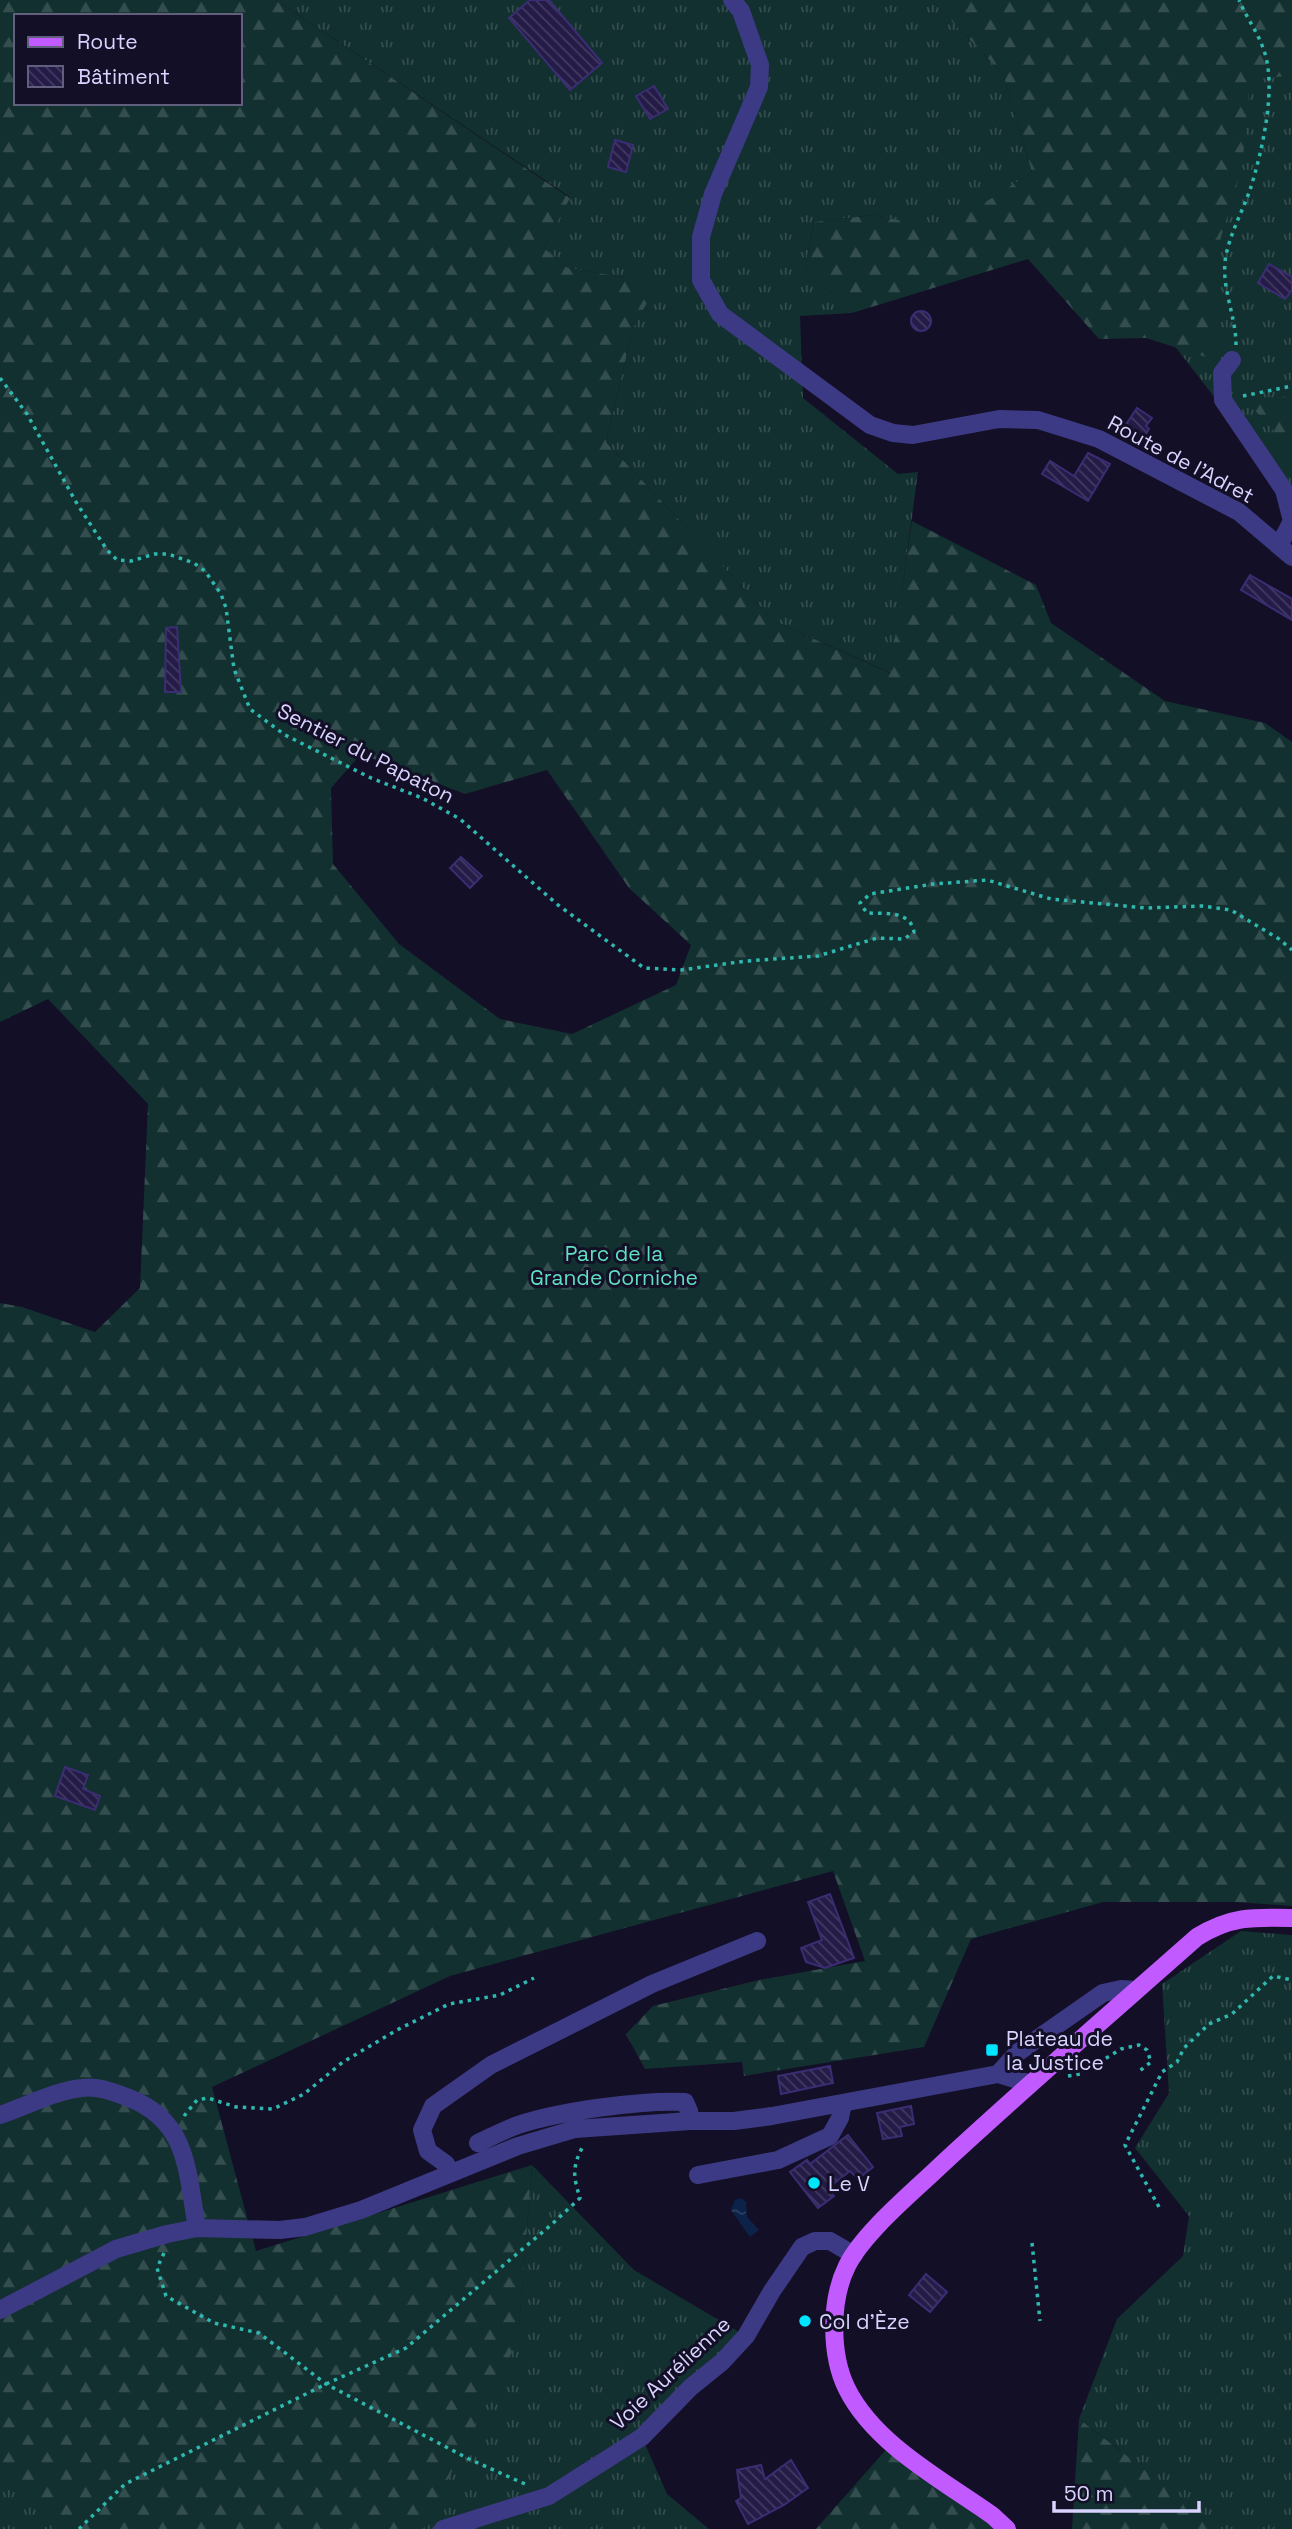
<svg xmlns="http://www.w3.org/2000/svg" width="1292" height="2529" font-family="'Space Grotesk',sans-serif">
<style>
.grass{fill:url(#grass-tufts)}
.forest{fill:url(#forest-firs);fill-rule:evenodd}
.water{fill:url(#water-ripples)}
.building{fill:url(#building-back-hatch);stroke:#3b2d73;stroke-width:2}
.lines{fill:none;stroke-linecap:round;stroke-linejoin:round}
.path{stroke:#2fb8b0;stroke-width:3.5;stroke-dasharray:3.5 5;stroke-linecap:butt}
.minor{stroke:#3d3a85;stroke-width:18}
.major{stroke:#c25bff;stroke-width:18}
.poi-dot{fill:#00e5ff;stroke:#130f26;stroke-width:2.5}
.labels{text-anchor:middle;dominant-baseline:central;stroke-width:6;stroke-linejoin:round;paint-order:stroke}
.street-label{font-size:21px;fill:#d9d4ff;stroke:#130f26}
.park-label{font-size:21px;fill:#5fe0c0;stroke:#130f26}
.poi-label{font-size:21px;fill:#d9d4ff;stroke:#130f26;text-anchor:start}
</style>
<defs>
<pattern id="grass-tufts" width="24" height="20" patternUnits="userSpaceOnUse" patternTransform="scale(1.75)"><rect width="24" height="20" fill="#12302f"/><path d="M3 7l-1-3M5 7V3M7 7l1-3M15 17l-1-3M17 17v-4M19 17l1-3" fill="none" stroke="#344d4e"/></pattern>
<pattern id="forest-firs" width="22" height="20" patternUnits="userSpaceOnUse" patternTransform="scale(1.75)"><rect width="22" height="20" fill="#12302f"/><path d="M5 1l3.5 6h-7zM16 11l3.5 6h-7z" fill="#344d4e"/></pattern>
<pattern id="water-ripples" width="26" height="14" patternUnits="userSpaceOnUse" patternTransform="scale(1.75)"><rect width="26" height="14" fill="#0c2248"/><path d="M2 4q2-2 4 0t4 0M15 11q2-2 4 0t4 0" fill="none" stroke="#2f4163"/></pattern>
<pattern id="building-back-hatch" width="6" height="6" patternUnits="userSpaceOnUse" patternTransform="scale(1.75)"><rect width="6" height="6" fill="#241b47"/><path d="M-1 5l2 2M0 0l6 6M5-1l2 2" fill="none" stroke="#433b63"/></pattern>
</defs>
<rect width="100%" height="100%" fill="#130f26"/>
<path class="grass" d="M276 0H931L1003 74 1032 172 944 230 873 215 814 222 805 268 852 313 800 316 803 398 898 474 918 472 891 673 774 621 606 442 633 328 657 283 568 268 544 248 570 197Z
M1292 0V497L1058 196Z
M1241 1931 1292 1935V2529H1096L1121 2451 1079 2419 1117 2319 1183 2256 1189 2216 1135 2148 1169 2093 1162 1984Z
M532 2165 634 2270 746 2336 642 2437 667 2494 709 2529H0V2334L519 2325Z"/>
<path class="forest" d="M0 0H276L570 198 544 248 568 268 658 283 633 328 606 442 774 621 890 673 912 521 1036 585 1051 623 1165 701 1265 723 1292 742V1906L1236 1902H1103L971 1939 924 2047 744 2076 742 2062 645 2069 626 2034 653 2006 759 1980 865 1961 833 1871 450 1976 212 2087 256 2251 532 2165 518 2340 423 2529H55L0 2473V1303L22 1307 95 1332 140 1288 148 1104 48 999 0 1022ZM16 16H240V103H16ZM361 754 465 794 547 770 629 888 691 945 676 985 572 1034 500 1019 399 944 333 864 331 788Z
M931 0H1292V78L1287 76 1250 80 1242 168 1212 267V359L1146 338 1099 339 1028 259 852 313 805 268 814 222 873 215 944 229 1032 172 1003 74Z
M1292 395V472L1280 438 1249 404Z
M1079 2419 1222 2529H1072Z
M891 2444 1007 2529H816Z"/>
<path class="water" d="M741 2198 746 2202 747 2217 759 2230 750 2237 731 2210 735 2200Z"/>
<path class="building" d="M530 0H549L602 63 570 90 509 18Z
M654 86 668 109 650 119 636 96Z
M615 140 633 145 626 172 608 167Z
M1269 264 1292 277V290L1285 299 1258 283Z
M911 321a10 10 0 1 1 20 0a10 10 0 1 1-20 0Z
M1137 408 1152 418 1146 426 1149 429 1141 442 1123 429Z
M1088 453 1110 464 1088 501 1042 474 1050 461 1074 476Z
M1250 575 1292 599V620L1241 590Z
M177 627 181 692H165L166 628Z
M461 857 482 876 470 888 450 868Z
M65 1767 88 1775 83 1789 100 1796 95 1810 55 1796Z
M830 1894 854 1958 825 1968 806 1962 801 1948 822 1940 808 1902Z
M830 2066 833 2083 781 2094 778 2076Z
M911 2106 914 2124 900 2127 902 2136 883 2139 877 2113Z
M848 2135 873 2167 858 2179 850 2171 828 2188 834 2196 818 2208 790 2172 807 2160 810 2164Z
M926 2274 947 2292 930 2312 909 2295Z
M791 2460 808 2488 784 2505 748 2524 736 2501 741 2498 737 2470 761 2465 765 2479Z"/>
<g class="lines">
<path class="path" d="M1236 345C1236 315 1220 286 1226 255 1231 232 1242 212 1250 190 1262 152 1278 85 1263 48 1257 31 1246 17 1239 0
M0 378 27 414 76 502 107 550 117 560 131 561 155 554H168L194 563 205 571 221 594 226 608 234 669 250 709 285 735 371 778 422 798 460 819 558 905 644 968 681 970 746 961 818 956 877 938 904 939 914 932C910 910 885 914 867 913L860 903 870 894 933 884 987 880 1051 899 1146 908 1202 906 1231 910 1279 939 1292 950
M1243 396 1292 386
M1068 2076 1080 2074 1121 2049 1139 2045 1147 2050 1151 2062 1137 2073
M184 2116 197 2100 208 2098 236 2107 273 2109 304 2094 343 2062 397 2030 449 2004 500 1995 534 1978
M1159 2207 1125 2145 1162 2072 1177 2062 1184 2048 1209 2024 1232 2014 1273 1976 1292 1980
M1032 2243 1040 2321
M164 2253 157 2268 166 2296 214 2323 259 2333 326 2384 469 2459 525 2484
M79 2529 125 2484 326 2384 406 2348 551 2225 580 2198C573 2176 572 2167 583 2146"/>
<path class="minor" d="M732 0 741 11 760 65 759 87 713 194 701 237V280L720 314 870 425 893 433 913 435 999 419 1038 420 1099 439 1239 512 1292 557
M1232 360 1222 373 1223 400 1284 490 1292 521 1279 546
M998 2074 1017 2053 1103 1993 1121 1989 1136 1990
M0 2115C24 2107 57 2090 82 2088 99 2086 113 2092 129 2098 189 2121 187 2173 197 2228
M478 2143C491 2137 504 2130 518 2125 560 2111 641 2100 685 2102L689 2111 690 2121
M450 2173 446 2164 428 2151 422 2130 433 2106 491 2065 652 1984 757 1941
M698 2175 778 2160 830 2136 840 2118 843 2103
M0 2310 116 2249 167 2234 197 2228 280 2230 305 2227 361 2210 518 2146 575 2129 690 2121H734L772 2116 998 2074 1028 2083
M443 2529 549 2496 642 2437 691 2387 722 2362 746 2336 772 2291 802 2247 815 2241H830L854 2255"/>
<path class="major" d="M1007 2529 993 2516C944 2481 875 2445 847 2389 830 2355 830 2300 847 2266 863 2233 913 2192 940 2166 1024 2088 1111 2013 1197 1937 1231 1916 1253 1917 1292 1918"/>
</g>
<g class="poi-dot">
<rect x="985" y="2043" width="14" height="14" rx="3.5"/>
<circle cx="814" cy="2183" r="7"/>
<circle cx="805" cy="2321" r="7"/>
</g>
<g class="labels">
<g class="street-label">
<text transform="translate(1181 459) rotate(28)">Route de l'Adret</text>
<text transform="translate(366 753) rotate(27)">Sentier du Papaton</text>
<text transform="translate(670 2373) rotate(-43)">Voie Aurélienne</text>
</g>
<g class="park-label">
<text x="614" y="1253">Parc de la<tspan x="614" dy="24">Grande Corniche</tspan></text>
</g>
<g class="poi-label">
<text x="1006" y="2038">Plateau de<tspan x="1006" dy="24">la Justice</tspan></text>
<text x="828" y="2183">Le V</text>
<text x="819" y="2321">Col d'Èze</text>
</g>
</g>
<rect x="14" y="14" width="228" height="91" fill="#130f26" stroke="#625e7d" stroke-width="2"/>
<rect x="28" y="37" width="35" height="10" fill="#c25bff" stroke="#625e7d" stroke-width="2"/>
<text x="77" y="49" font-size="21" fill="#d9d4ff">Route</text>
<rect x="28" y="66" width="35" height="21" fill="url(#building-back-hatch)" stroke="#625e7d" stroke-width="2"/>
<text x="77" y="84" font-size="21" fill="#d9d4ff">Bâtiment</text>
<path d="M1054 2501v10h145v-10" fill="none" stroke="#d9d4ff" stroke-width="3.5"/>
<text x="1064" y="2501" font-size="21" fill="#d9d4ff" stroke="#130f26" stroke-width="5" paint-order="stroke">50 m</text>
</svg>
